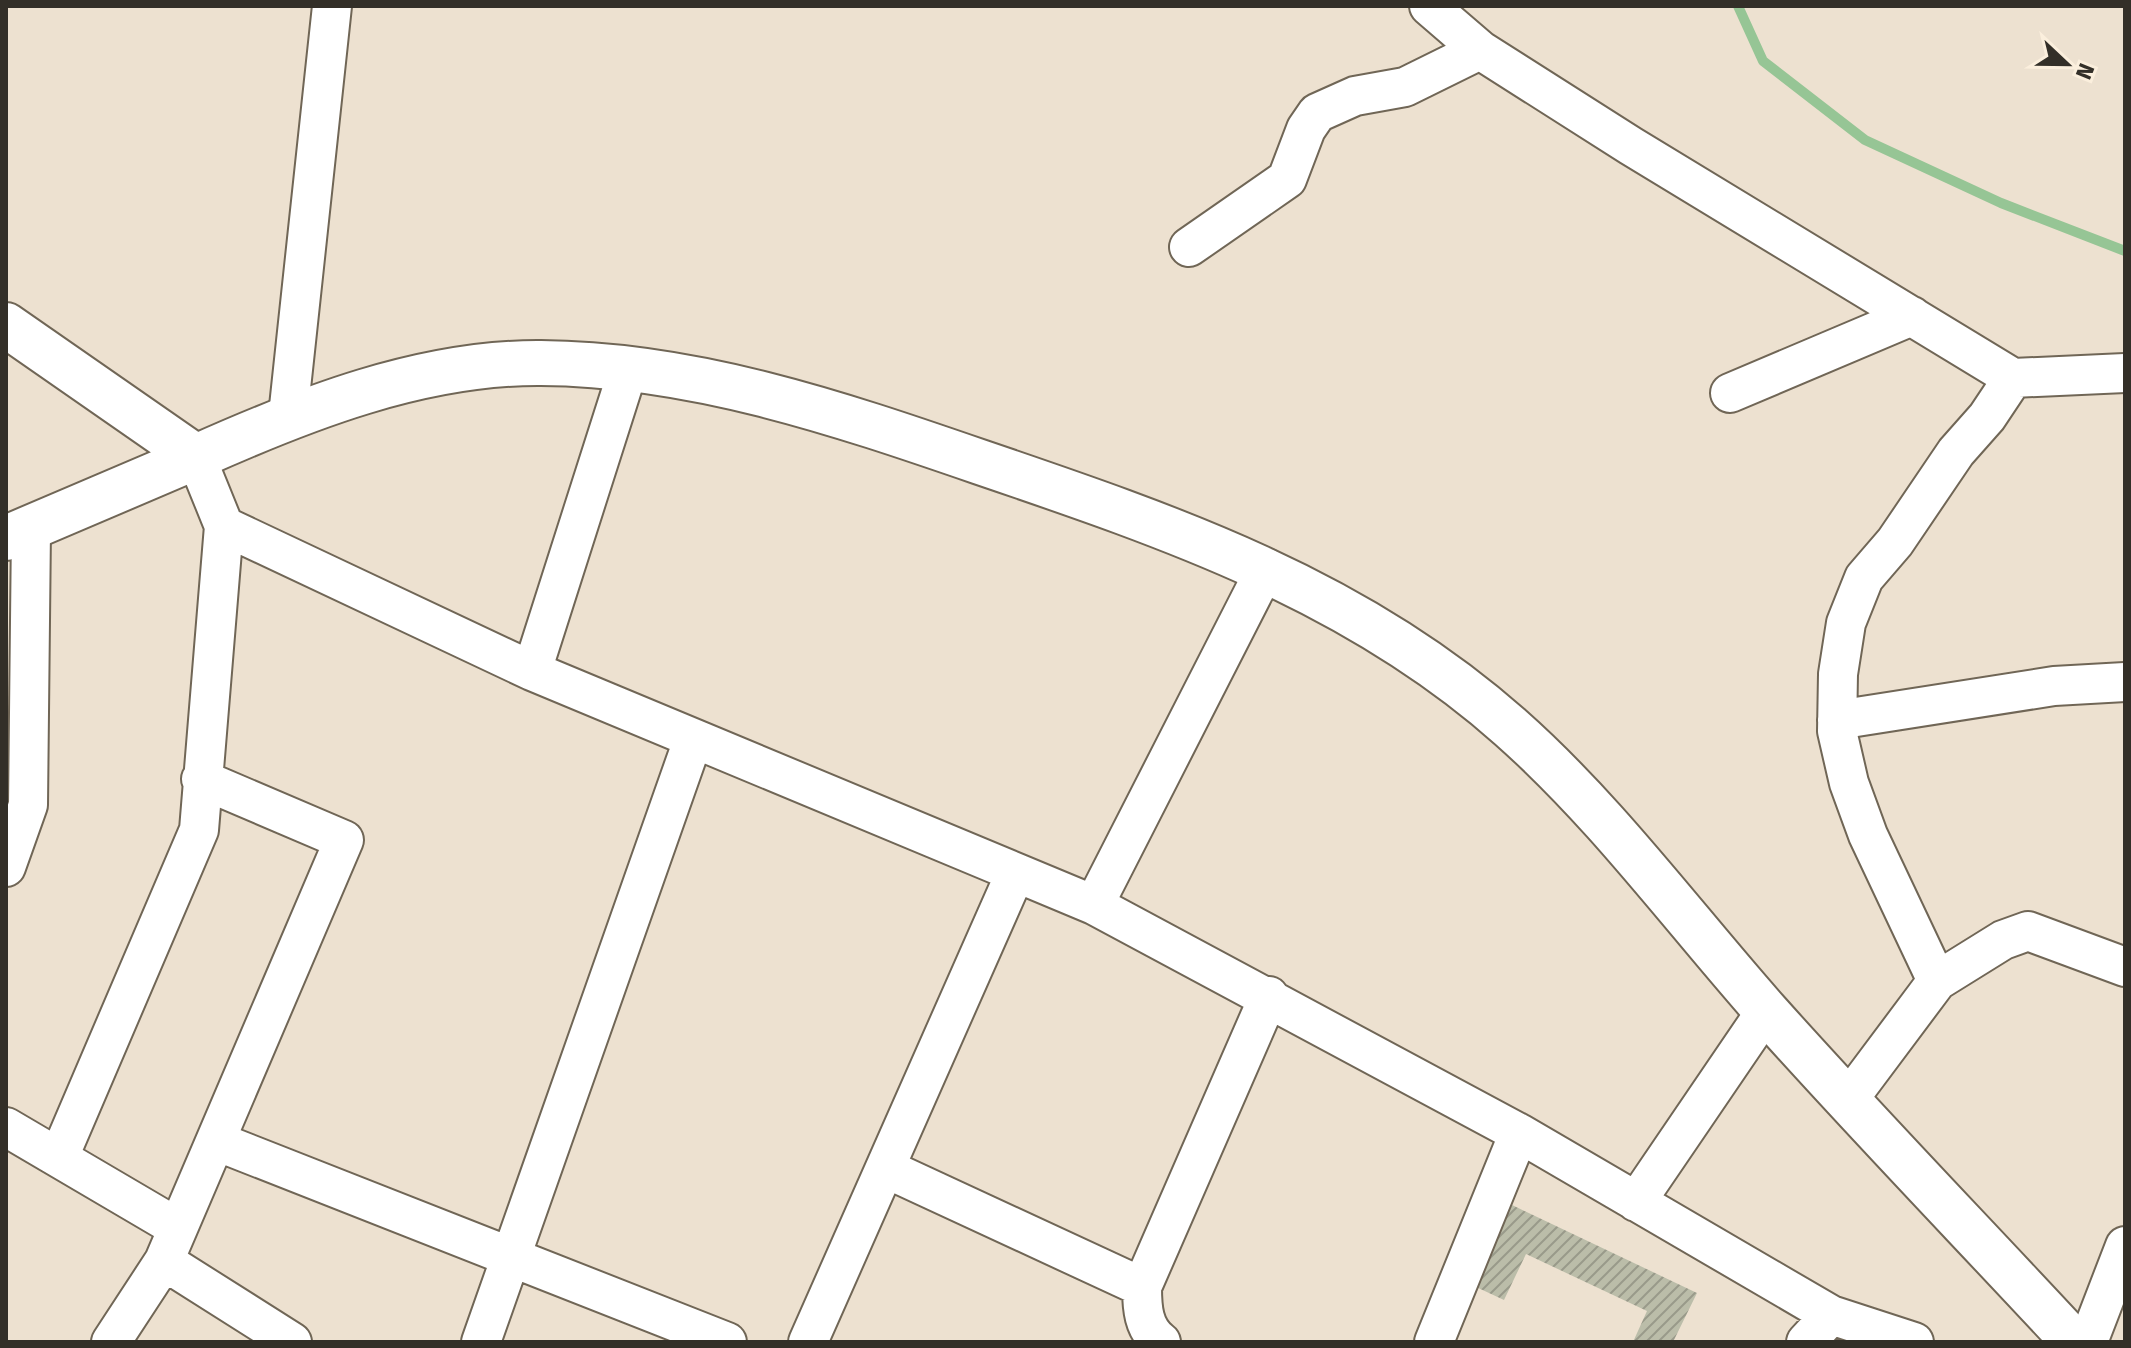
<svg xmlns="http://www.w3.org/2000/svg" width="2131" height="1348" font-family="'Fira Sans',sans-serif">
<style>
.lines{fill:none;stroke-linecap:round;stroke-linejoin:round}
.stream{stroke:#96c595;stroke-width:10}
.building{fill:url(#building-hatch)}
.minor-casing{stroke:#706656;stroke-width:42}
.tertiary-casing{stroke:#706656;stroke-width:48}
.minor{stroke:#fff;stroke-width:38}
.tertiary{stroke:#fff;stroke-width:44}
</style>
<defs>
<pattern id="building-hatch" width="6" height="6" patternUnits="userSpaceOnUse" patternTransform="scale(2)"><rect width="6" height="6" fill="#bbbda9"/><path d="M-1 1l2-2M0 6l6-6M5 7l2-2" fill="none" stroke="#999a8a"/></pattern>
</defs>
<rect width="100%" height="100%" fill="#ede1d0"/>
<g class="lines">
<path class="stream" d="M1738 6 1763 61 1865 140 2001 203 2125 251"/>
</g>
<path class="building" d="M1512 1205 1697 1293 1673 1342H1633L1647 1311 1526 1254 1504 1300 1474 1286Z"/>
<g class="lines">
<g class="minor-casing">
<path id="minor" d="M1429 6 1480 50 1631 146 2013 378 2125 373
M1189 247 1287 179 1306 129 1317 113 1355 96 1405 87 1480 50
M1730 393 1912 316
M288 416 332 6
M196 457 224 526 532 671 1094 905 1519 1133 1831 1315 1914 1342
M532 671 628 370
M1837 720 2054 686 2125 682
M6 867 28 805 31 529
M1094 905 1266 568
M1937 981 2003 940 2028 931 2125 967
M1848 1100 1937 981 1868 835 1849 783 1837 731 1838 674 1846 623 1864 578 1895 542 1956 452 1987 417 2013 378
M6 1127 178 1228
M216 1141 727 1342
M59 1157 199 830 224 526
M885 1168 1142 1287
M1636 1202 1766 1011
M164 1261 292 1342
M111 1342 164 1261 344 840 201 779
M481 1342 693 740
M808 1342 1015 874
M1161 1342C1143 1329 1142 1307 1142 1287L1269 996
M1434 1342 1519 1133
M1806 1342 1831 1315
M2088 1342 2125 1246"/>
</g>
<g class="tertiary-casing">
<path id="tertiary" d="M6 325 196 457C303 409 422 362 541 363 693 364 838 413 980 462 1171 527 1356 590 1510 727 1606 812 1682 916 1767 1012 1867 1124 1972 1232 2074 1342
M6 538 196 457"/>
</g>
<use href="#minor" class="minor"/>
<use href="#tertiary" class="tertiary"/>
</g>
<rect width="2131" height="1348" fill="none" stroke="#332f28" stroke-width="16"/>
<g transform="translate(2067 64) rotate(112)" stroke="#fbefdd" stroke-width="6" paint-order="stroke">
<path d="M0-6L14 30L0 20L-14 30Z" fill="#332f28"/>
<text y="-12" font-size="22" font-weight="bold" text-anchor="middle" fill="#332f28">N</text>
</g>
</svg>
